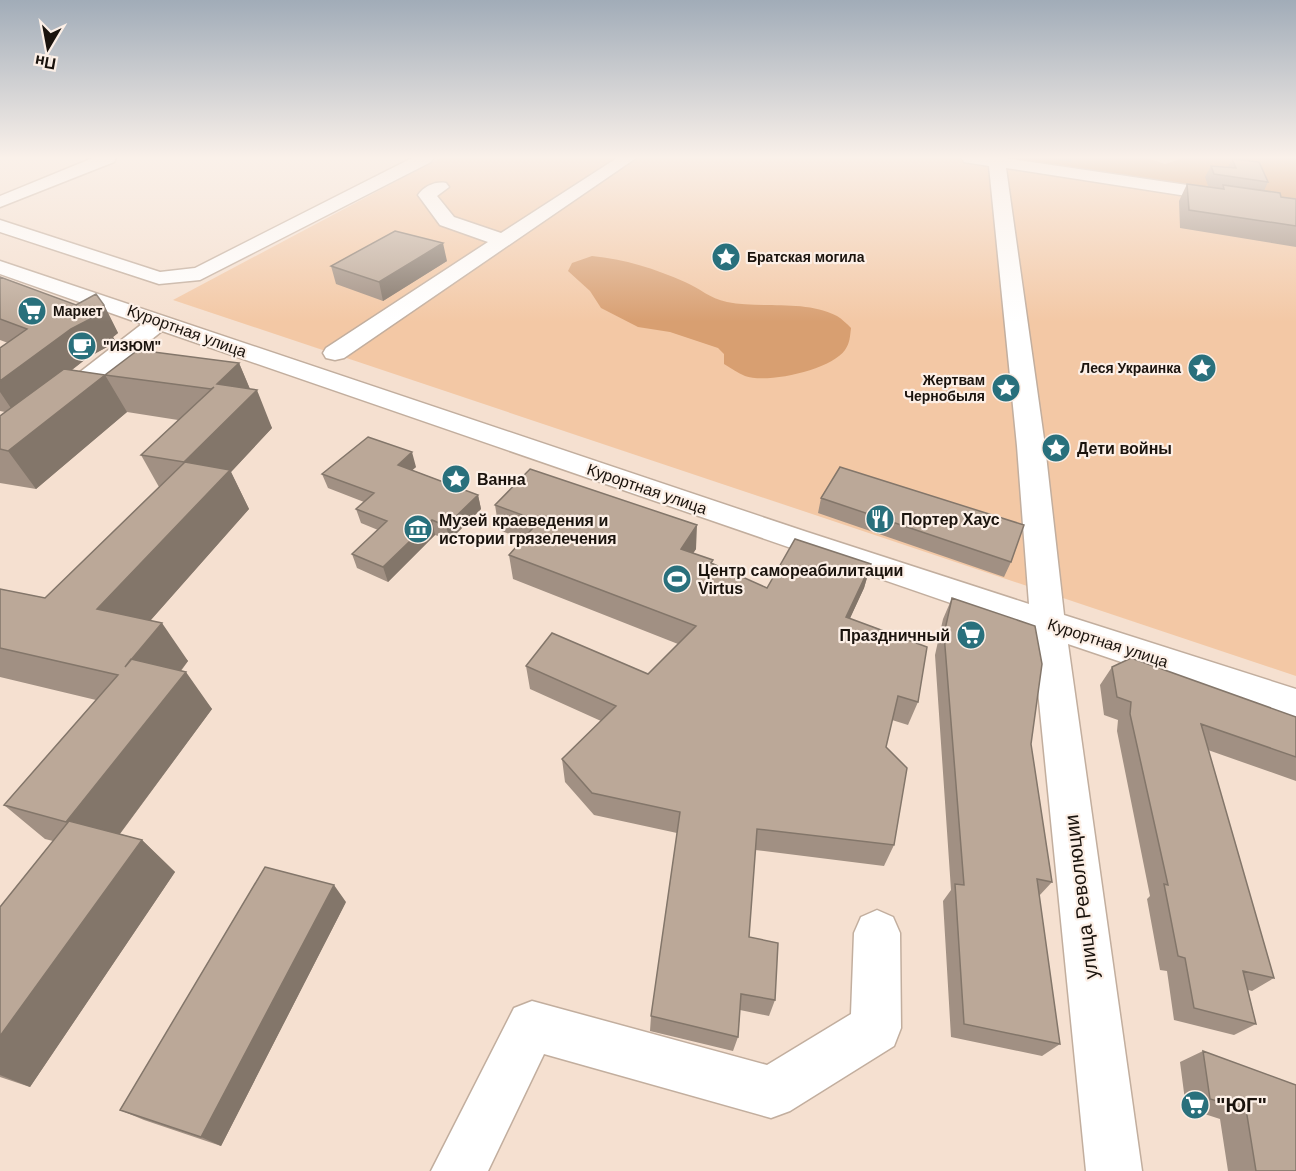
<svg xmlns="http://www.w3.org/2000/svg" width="1296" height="1171" font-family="Helvetica,sans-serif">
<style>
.green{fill:#f3c8a5}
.forest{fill:#d29a6b}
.water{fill:#d89f71}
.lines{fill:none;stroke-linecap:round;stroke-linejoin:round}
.minor-casing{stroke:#c2ae9e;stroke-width:3}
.minor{fill:#fff;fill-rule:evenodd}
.wall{fill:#a19083}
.shaded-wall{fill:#83766a}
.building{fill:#bba898;stroke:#83766a;stroke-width:1.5}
.labels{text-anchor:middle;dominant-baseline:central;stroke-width:4.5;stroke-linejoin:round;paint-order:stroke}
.far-poi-label{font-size:14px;font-weight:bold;fill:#1a130d;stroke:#fcefe6;text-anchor:start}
.street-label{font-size:16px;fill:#1a130d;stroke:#fcefe6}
.poi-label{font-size:16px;font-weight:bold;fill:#1a130d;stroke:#fcefe6;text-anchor:start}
.near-street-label{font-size:20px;fill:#1a130d;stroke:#fcefe6}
.near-poi-label{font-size:20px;font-weight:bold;fill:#1a130d;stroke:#fcefe6;text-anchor:start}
</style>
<rect width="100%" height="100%" fill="#f5e0d0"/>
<path class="green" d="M440 158H1296V676L173 300Z"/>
<path class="forest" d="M1005 158H1147L1165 164 1183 158H1296V205L1005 161Z"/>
<path class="water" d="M592 256C624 259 656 269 685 282 701 289 709 298 727 302 762 309 804 299 837 316 842 319 847 324 851 328 850 336 850 343 845 350 831 370 767 384 745 376 738 373 731 368 724 364V354L718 348 670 332 638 327 601 308 590 291 568 271 572 263Z"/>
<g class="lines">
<g class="minor-casing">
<path id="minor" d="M93 158H116L114 162 0 207V196Z
M412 158H433L431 162 200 280 159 284 0 232V220L160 272 195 268Z
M617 158H636L344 358 335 360 326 358 323 353 326 348 488 242 440 225 418 195C424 186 436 181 446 183L449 187 437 196 454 217 501 233Z
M962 158H1004L1296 201V213L1006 168 1045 446 1064 615 1296 689V721L1068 644 1142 1171H1086L1032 631 162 331 10 454 0 457V434L142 324 0 274V261L807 532 1029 604 1017 446 989 166 964 162Z
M877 910 893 917 900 933 901 1028 894 1046 790 1111 771 1118 544 1054 488 1171H431L514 1008 532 1001 767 1065 851 1014 854 933 861 917Z"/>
</g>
<use href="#minor" class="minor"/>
</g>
<path class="wall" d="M1043 158H1073L1071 162Z
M1232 159 1268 182 1264 191 1281 197 1296 199V247L1180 228 1179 201 1187 184 1221 188 1208 186 1205 177 1211 166 1228 167Z
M447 261 383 301 336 284 331 266Z
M0 277 76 305H104L118 333 113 337 116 342 87 358 72 370 105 375 239 363 250 389 272 428 231 472 249 509 150 621 188 661 181 671 212 709 120 834 142 840 175 872 30 1087 0 1077V907L53 841 45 839 4 805 96 700 0 677V589L45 598 159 487 141 455 178 420 127 412 36 489 0 483V416L5 412 0 411V348L8 343 0 340Z
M416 467 412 470 478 495 481 509 450 540 435 535 388 582 357 568 352 554 378 530 361 523 356 509 364 502 328 488 322 474Z
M821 498 1011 562 1004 577 818 513Z
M495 505 696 549 693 553 712 564 767 588 871 564 864 588 850 618 918 702 908 725 892 720 886 747 894 845 884 866 755 850 749 937 775 1000 769 1016 740 1010 738 1037 733 1051 650 1031 651 1016 677 833 594 815 565 782 562 759 601 721 530 689 526 666 648 674 678 644 513 579 509 555 523 539 499 530Z
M952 598 1031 744 1052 882 1039 896 1060 1044 1042 1056 951 1037 943 901 951 890 935 655 943 619Z
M1112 667 1296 717V781L1208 750 1274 978 1252 991 1248 990 1256 1024 1234 1035 1174 1020 1167 971 1160 970 1147 899 1150 896 1117 731 1118 720 1104 715 1100 685Z
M346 902 221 1146 144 1120 120 1110Z
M1203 1051 1296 1171H1228L1220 1119 1186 1108 1180 1062Z"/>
<path class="shaded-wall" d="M443 243 447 261 383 301 379 282Z
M104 305 118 333 113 337 116 342 87 358 15 414 0 392V381Z
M239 363 252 394 257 390 272 428 231 472 249 509 126 648 97 609 184 462 217 384Z
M105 375 127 412 36 489 8 451Z
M412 452 416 467 402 479 398 465Z
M478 495 481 509 450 540 446 526Z
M432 520 435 535 388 582 383 567Z
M697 525 696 549 680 573 681 549Z
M871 564 864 588 840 640 846 617Z
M162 623 188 661 154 704 125 667Z
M186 672 212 709 104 855 66 822Z
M142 840 175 872 30 1087 0 1075V1036Z
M334 885 346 902 221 1146 201 1137Z"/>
<path class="building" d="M1232 159 1259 162 1268 182 1214 174 1211 166 1236 168Z
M1187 184 1224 189 1223 185 1280 193 1281 197 1296 199V226L1189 210Z
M395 231 443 243 379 282 331 266Z
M0 277 76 305 96 294 104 305 95 312 100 314 71 329 0 381V348L27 329 0 319Z
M138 350 239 363 217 384 257 390 184 462 141 455 214 387 211 389 105 375Z
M64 369 105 375 8 451 0 449V416Z
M368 437 412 452 398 465 478 495 446 526 432 520 383 567 352 554 387 521 356 509 374 493 322 474Z
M185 462 230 470 97 609 162 623 125 667 131 659 186 672 66 822 4 805 118 675 0 648V589L45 598Z
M840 467 1024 525 1011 562 821 498Z
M530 469 697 525 681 549 713 560 711 563 767 588 795 539 871 564 846 617 927 647 918 702 898 696 886 747 907 768 894 845 757 829 749 937 778 943 775 1000 741 994 738 1037 651 1016 680 812 592 793 562 759 616 706 526 666 552 633 648 674 696 626 509 555 539 521 495 505Z
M952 598 1035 626 1042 664 1031 744 1052 882 1037 879 1060 1044 964 1024 955 884 964 885 944 634Z
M1131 658 1296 717V757L1201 724 1274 978 1243 971 1256 1024 1194 1008 1185 958 1178 956 1164 884 1168 885 1130 714 1131 702 1117 697 1112 667Z
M69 821 142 840 0 1036V907Z
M265 867 334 885 201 1137 120 1110Z
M1203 1051 1296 1085V1171H1256L1246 1109 1210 1099Z"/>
<linearGradient id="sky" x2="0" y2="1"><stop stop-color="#a1acb8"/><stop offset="0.49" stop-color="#faf1ea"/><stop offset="1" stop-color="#faf1ea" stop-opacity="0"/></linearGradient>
<rect width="1296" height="322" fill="url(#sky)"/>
<defs>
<g id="sight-disc" transform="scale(1.5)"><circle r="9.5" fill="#29707c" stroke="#fcefe6"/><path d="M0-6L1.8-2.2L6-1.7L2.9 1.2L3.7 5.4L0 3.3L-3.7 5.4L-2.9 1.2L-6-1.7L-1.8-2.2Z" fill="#fff"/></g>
<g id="supermarket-disc" transform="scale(1.5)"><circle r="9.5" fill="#29707c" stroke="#fcefe6"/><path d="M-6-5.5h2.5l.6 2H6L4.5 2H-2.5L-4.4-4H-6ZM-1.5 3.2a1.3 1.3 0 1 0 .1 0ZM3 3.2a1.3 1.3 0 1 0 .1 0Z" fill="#fff"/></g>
<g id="cafe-disc" transform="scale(1.5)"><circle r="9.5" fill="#29707c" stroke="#fcefe6"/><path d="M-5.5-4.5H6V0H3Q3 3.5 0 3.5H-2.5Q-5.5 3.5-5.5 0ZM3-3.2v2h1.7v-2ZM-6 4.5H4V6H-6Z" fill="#fff"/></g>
<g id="restaurant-disc" transform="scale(1.5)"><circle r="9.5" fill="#29707c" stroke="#fcefe6"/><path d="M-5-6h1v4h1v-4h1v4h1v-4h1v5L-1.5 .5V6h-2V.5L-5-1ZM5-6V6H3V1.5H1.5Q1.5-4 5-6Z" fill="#fff"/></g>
<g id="museum-disc" transform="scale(1.5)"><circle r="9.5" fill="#29707c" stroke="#fcefe6"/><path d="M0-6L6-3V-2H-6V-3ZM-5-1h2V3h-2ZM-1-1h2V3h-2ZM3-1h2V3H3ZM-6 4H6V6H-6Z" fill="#fff"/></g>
<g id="stadium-disc" transform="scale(1.5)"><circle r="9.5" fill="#29707c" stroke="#fcefe6"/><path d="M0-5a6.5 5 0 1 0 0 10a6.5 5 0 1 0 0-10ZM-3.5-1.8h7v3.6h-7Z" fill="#fff"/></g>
</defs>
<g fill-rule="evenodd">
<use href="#sight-disc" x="726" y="257"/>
<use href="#supermarket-disc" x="32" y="311"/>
<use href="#cafe-disc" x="82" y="346"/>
<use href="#sight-disc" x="1202" y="368"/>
<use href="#sight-disc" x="1006" y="388"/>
<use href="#sight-disc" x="1056" y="448"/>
<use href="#sight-disc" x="456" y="479"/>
<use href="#restaurant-disc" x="880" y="519"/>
<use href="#museum-disc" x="418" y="529"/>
<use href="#stadium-disc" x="677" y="579"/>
<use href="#supermarket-disc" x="971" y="635"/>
<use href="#supermarket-disc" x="1195" y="1105"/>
</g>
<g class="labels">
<g class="far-poi-label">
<text x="747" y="257">Братская могила</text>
<text x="53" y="311">Маркет</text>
<text x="103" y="346">"ИЗЮМ"</text>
<text x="1181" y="368" text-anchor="end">Леся Украинка</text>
<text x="985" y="380" text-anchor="end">Жертвам<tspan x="985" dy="16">Чернобыля</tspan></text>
</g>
<g class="street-label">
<text transform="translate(187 331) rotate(20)">Курортная улица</text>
<text transform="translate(647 489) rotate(19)">Курортная улица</text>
<text transform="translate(1108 643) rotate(18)">Курортная улица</text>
</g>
<g class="poi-label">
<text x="1077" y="448">Дети войны</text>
<text x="477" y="479">Ванна</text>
<text x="901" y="519">Портер Хаус</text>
<text x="439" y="520">Музей краеведения и<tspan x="439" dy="18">истории грязелечения</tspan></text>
<text x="698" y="570">Центр самореабилитации<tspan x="698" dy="18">Virtus</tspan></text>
<text x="950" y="635" text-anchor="end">Праздничный</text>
</g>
<g class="near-street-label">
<text transform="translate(1081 897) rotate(-97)">улица Революции</text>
</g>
<g class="near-poi-label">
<text x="1216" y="1105">"ЮГ"</text>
</g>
</g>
<g transform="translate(48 48) rotate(190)" stroke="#fcefe6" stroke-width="4.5" paint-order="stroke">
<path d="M0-4.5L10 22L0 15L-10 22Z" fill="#1a130d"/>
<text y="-9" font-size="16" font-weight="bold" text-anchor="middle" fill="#1a130d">Пн</text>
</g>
</svg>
